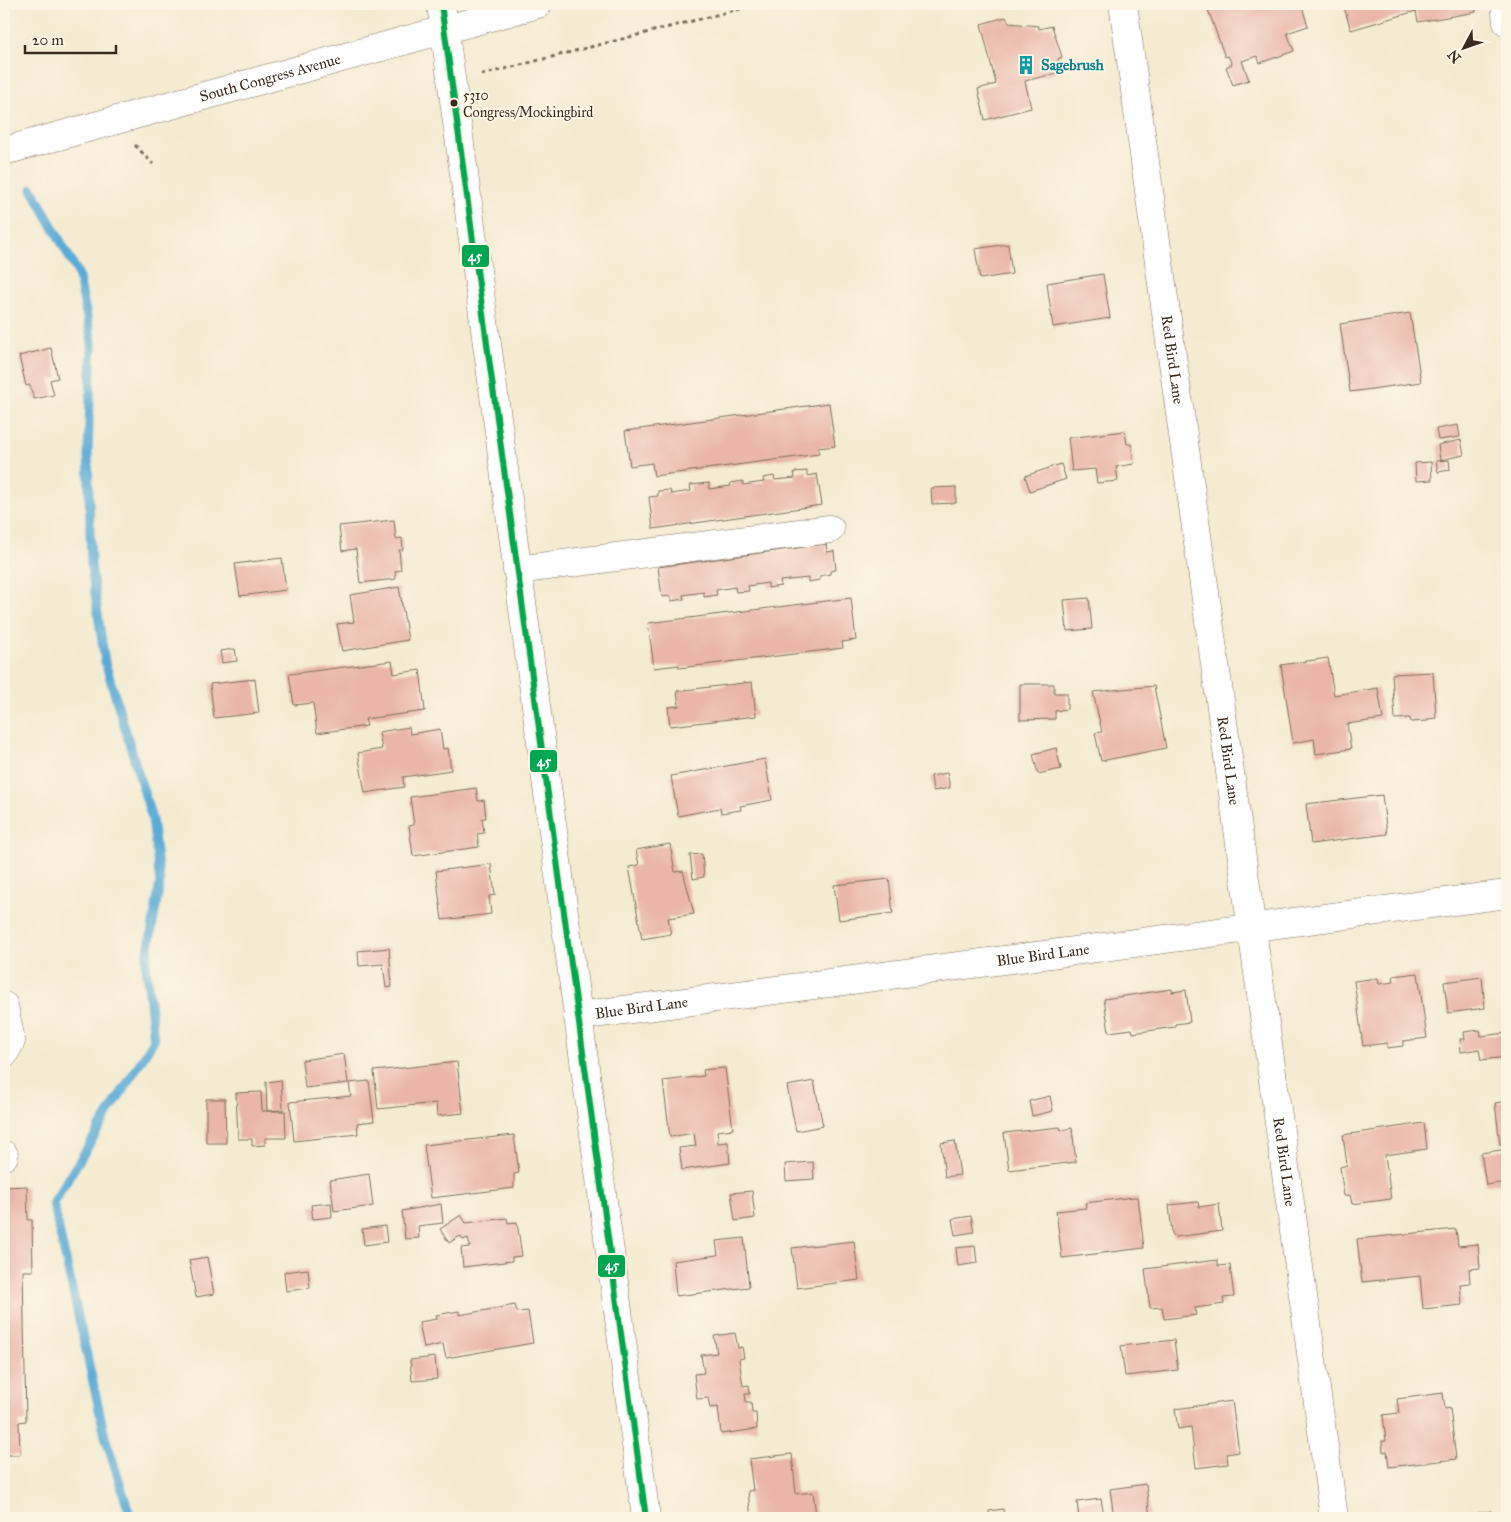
<svg xmlns="http://www.w3.org/2000/svg" width="1511" height="1522" font-family="'IM FELL Great Primer',serif">
<style>
.lines{fill:none;stroke-linecap:round;stroke-linejoin:round}
.stream{stroke:#5babd6;stroke-width:9}
.building{fill:#e9b6a9}
.minor-casing{stroke:#7c6e5d;stroke-width:29}
.major-casing{stroke:#7c6e5d;stroke-width:29}
.path{stroke:#7c6e5d;stroke-width:3;stroke-dasharray:4 4;stroke-linecap:butt}
.minor{stroke:#fff;stroke-width:28}
.major{stroke:#fff;stroke-width:28}
.bus-1-casing{stroke:#fcf5e5;stroke-width:10}
.bus-1{stroke:#00a651;stroke-width:6}
.bus-dot{fill:#3b2a1e;stroke:#fcf5e5;stroke-width:2}
.labels{text-anchor:middle;dominant-baseline:central;stroke-width:4;stroke-linejoin:round;paint-order:stroke}
.bus-label{font-size:14px;fill:#3b2a1e;stroke:#fcf5e5;text-anchor:start}
.culture-label{font-size:15px;font-weight:bold;fill:#0d838f;stroke:#fcf5e5;text-anchor:start}
.street-label{font-size:15px;fill:#3b2a1e;stroke:#fcf5e5}
.line-badge{stroke:#fcf5e5;stroke-width:2}
.badge-label{font-size:14px;text-anchor:middle;font-weight:bold;fill:#fff}
</style>
<rect width="100%" height="100%" fill="#fcf5e5"/>
<filter id="ink" filterUnits="userSpaceOnUse"><feTurbulence type="fractalNoise" baseFrequency=".02" numOctaves="2"/><feDisplacementMap in="SourceGraphic" scale="10" xChannelSelector="R" yChannelSelector="G"/><feConvolveMatrix kernelMatrix="1 2 1 2 8 2 1 2 1" color-interpolation-filters="sRGB"/></filter>
<filter id="wash" filterUnits="userSpaceOnUse"><feTurbulence type="fractalNoise" baseFrequency=".0096" numOctaves="4" result="noise"/><feDisplacementMap in="SourceGraphic" scale="20" xChannelSelector="R" yChannelSelector="G"/><feGaussianBlur stdDeviation="1.12" result="paint"/><feColorMatrix in="noise" values="0 0 0 0 0 0 0 0 0 0 0 0 0 0 0 0 0 1.4 0 .05"/><feComposite in="paint" operator="in"/></filter>
<g filter="url(#wash)">
<rect width="100%" height="100%" fill="#f4ebd2"/>
<g class="lines">
<path class="stream" d="M32 189 78 273 92 342 88 453 91 566 105 662 152 819 160 883 146 964 154 1040 53 1203 105 1436 131 1518"/>
</g>
<g id="blocks">
<path class="building" d="M1206 4H1301L1308 26 1287 33 1294 51 1260 63 1257 56 1242 61 1249 80 1233 85 1226 67 1232 64 1228 56 1225 57Z
M1343 4H1474L1476 12 1418 22 1416 11 1351 30Z
M1006 17 1009 23 1038 26 1039 29 1052 26 1062 57 1058 59 1061 72 1025 81 1031 108 985 120 978 89 996 84 981 24Z
M1008 244 1012 274 980 279 975 249Z
M1103 274 1110 318 1053 327 1047 283Z
M1410 313 1421 382 1350 392 1340 324Z
M51 348 58 378 50 380 54 395 34 399 30 385 26 386 19 356Z
M829 403 835 446 818 448 819 454 654 476 652 463 630 466 625 431Z
M1458 425 1460 437 1438 440 1436 429Z
M1125 431 1127 444H1131L1134 464 1116 467 1118 481 1097 483 1095 469 1072 471 1068 438Z
M1461 440 1464 455 1440 460 1438 445Z
M1449 460 1450 470 1438 472 1436 461Z
M1431 462 1432 480 1416 481 1415 463Z
M1061 464 1066 479 1030 491 1025 476Z
M807 471V476L817 474 822 505 653 529 649 497 658 496V491L670 490 671 494 691 491 690 485 709 483V489L731 486 730 483 743 481V485L764 482 763 478 774 476 775 480 795 478 794 472Z
M956 487V503L932 504 931 488Z
M394 520 396 539 402 538 403 550H399L401 570 395 571 396 579 360 583 356 549 342 551 339 526Z
M826 544 827 552 834 551 836 570 830 571V574L820 576V580L808 582V578L780 581 781 586 768 588V583L748 586 749 591 736 592 735 587 716 590 717 595 704 597V592L683 595 684 599 671 601V596L662 597 658 567Z
M282 558 286 590 240 596 235 564Z
M399 587 408 640 342 651 337 624 354 622 350 595Z
M851 598 856 640 842 642 843 648 679 668V665L654 668 648 623Z
M1089 598 1092 629 1067 631 1064 600Z
M235 649 237 661 222 663 220 651Z
M1328 658 1334 695 1378 688 1383 719 1347 724 1351 749 1316 754 1314 739 1293 743 1281 665Z
M392 661 394 674 420 670 425 711 365 719 367 726 317 733 313 703 294 705 289 674Z
M1433 672 1436 718 1428 719V721L1411 722 1410 718 1395 719 1392 674Z
M255 679 259 713 214 718 210 684Z
M752 682 756 716 670 726 668 707 679 706 677 691Z
M1020 684H1054V693H1067V709L1055 711V719L1020 720Z
M1154 686 1166 748 1101 761 1095 733 1102 732 1093 692Z
M409 727 410 734 440 729 443 749 448 748 451 770 403 777 404 787 365 793 358 753 382 749 379 732Z
M1056 748 1061 769 1038 774 1033 754Z
M765 759 772 800 740 806 741 810 721 813 720 808 678 816 671 776Z
M947 773 950 788 933 791 931 776Z
M476 788 478 801 484 800 486 818H482L484 833 477 834 479 847 413 856 409 826 414 825 410 797Z
M1382 795 1387 834 1311 844 1306 804Z
M670 844 675 872 683 871 694 914 668 918 671 934 642 939 629 867 639 865 636 850Z
M702 854 704 877 693 879 690 855Z
M491 864 495 895 489 896 491 914 442 920 436 871Z
M889 879 893 913 839 920 834 885Z
M389 948 392 987 386 988 383 964 359 966 358 951Z
M1418 973 1427 1038 1403 1041V1046L1387 1048V1043L1363 1046 1354 981 1378 978 1379 984 1394 982 1393 976Z
M1482 977 1485 1008 1448 1013 1444 982Z
M1172 989V992L1186 990 1190 1022 1175 1024V1027L1133 1033 1132 1029 1109 1032 1104 999Z
M1480 1030 1481 1036 1507 1033V1057L1481 1060 1479 1049 1461 1052 1460 1039H1465L1464 1032Z
M344 1054 348 1083 305 1088 302 1060Z
M457 1062 463 1113 437 1116 436 1103 378 1109 374 1071Z
M725 1068 733 1129 717 1131 718 1143 728 1142 730 1163 682 1170 679 1148 696 1146 694 1133 670 1137 663 1081 704 1076 703 1070Z
M281 1080 283 1110 267 1111 266 1082Z
M369 1081 374 1121 357 1123 358 1134 294 1141 290 1102 351 1096 349 1083Z
M814 1081 823 1126 796 1131 787 1086Z
M261 1092 262 1111H285L286 1138H265V1145L252 1146V1139H238L236 1093Z
M1050 1096 1053 1111 1032 1116 1029 1101Z
M206 1099H225L226 1143H206Z
M1507 1101V1143L1500 1144 1495 1103Z
M1424 1123 1427 1149 1385 1155 1391 1199 1352 1204 1350 1195 1344 1196 1340 1167 1347 1165 1343 1135Z
M1060 1127 1061 1130 1072 1128 1076 1162 1009 1170 1004 1133Z
M514 1135 519 1173 514 1174V1188L431 1198 424 1145Z
M955 1141 960 1175 945 1177 941 1143Z
M1507 1149V1182L1486 1185 1481 1153Z
M813 1162 814 1179 786 1181 785 1164Z
M369 1174 373 1206 334 1211 330 1180Z
M27 1186 28 1220H32L33 1271H23L26 1421 19 1422 20 1455H4V1187Z
M752 1191 755 1218 735 1221 731 1193Z
M1134 1197H1138L1144 1248 1062 1258 1056 1211 1086 1208 1085 1203Z
M1198 1202 1199 1207 1219 1204 1222 1231 1175 1237 1172 1233 1169 1205Z
M331 1203 332 1217 313 1219 311 1205Z
M441 1204 443 1223 418 1226 419 1238 405 1239 402 1211Z
M461 1215 466 1223 507 1218 508 1223 517 1222 522 1256 512 1257V1261L463 1267 461 1248 470 1247 468 1238 463 1240 460 1236 449 1243 440 1229Z
M971 1216 974 1232 955 1235 952 1219Z
M385 1226 387 1242 364 1245 362 1229Z
M1456 1229 1458 1246 1478 1244 1480 1268 1469 1269 1470 1283 1460 1284 1462 1305 1423 1309 1420 1276 1362 1282 1357 1239Z
M744 1238 749 1287 676 1296 673 1261 718 1255 716 1241Z
M854 1241 859 1280 797 1288 792 1248Z
M975 1246 977 1263 958 1266 956 1248Z
M207 1257 214 1294 196 1297 189 1260Z
M1218 1260V1266L1230 1265 1234 1297 1223 1298 1224 1304 1195 1308 1196 1315 1164 1319 1162 1307 1150 1308 1145 1269Z
M308 1269 310 1288 286 1291 284 1272Z
M1503 1302H1507V1322H1506Z
M515 1305 517 1312 528 1311 533 1343 446 1358 443 1344 424 1348 419 1322 437 1319 436 1315 459 1311V1315Z
M735 1333 738 1348 742 1347 744 1358 739 1359 743 1386 749 1385 750 1394H745L746 1402H751L752 1413H756L757 1429 721 1434 718 1407 710 1408 708 1398 697 1399 694 1374 704 1373 701 1355 717 1353 714 1336Z
M1174 1340 1178 1370 1125 1376 1121 1346Z
M435 1357 437 1379 412 1381 410 1360Z
M1443 1393 1445 1409 1450 1408 1456 1459 1389 1467 1387 1451 1383 1452 1382 1441H1386L1383 1415 1399 1413 1397 1399Z
M1232 1401 1239 1452 1227 1454 1228 1464 1196 1468 1191 1427 1178 1429 1175 1409Z
M792 1454 796 1494 813 1492 816 1515 801 1518H751L748 1491 753 1490 749 1459Z
M1146 1484 1150 1518H1114L1110 1489Z
M1101 1499 1104 1516 1079 1518 1077 1502Z
M1003 1509 1004 1518H990L989 1511Z
M1491 1511 1492 1518H1460V1516Z"/>
</g>
</g>
<g filter="url(#ink)">
<use href="#blocks" fill-opacity="0" stroke="#7c6e5d" stroke-width="1"/>
<g class="lines">
<g class="minor-casing">
<g id="minor">
<path d="M441 4 646 1518"/>
<path id="s1" d="M1123 4 1334 1518"/>
<path d="M1505 4 1507 22"/>
<path d="M517 570 830 529"/>
<path d="M4 1006 11 1041 4 1054"/>
<path id="s2" d="M578 1016 1507 894"/>
<path d="M4 1156V1155"/>
</g>
</g>
<g class="major-casing">
<g id="major">
<path id="s3" d="M4 151 538 4"/>
</g>
</g>
<path class="path" d="M481 75 759 4
M135 145 153 164"/>
<use href="#minor" class="minor"/>
<use href="#major" class="major"/>
<g class="bus-1-casing">
<path id="bus-1" d="M441 4 646 1518"/>
</g>
<use href="#bus-1" class="bus-1"/>
</g>
</g>
<defs>
<g id="building-bare" transform="scale(1.5)"><path d="M-4-6H4V6H1V3H-1V6H-4ZM-2.5-4.3h1.7v1.8h-1.7ZM.8-4.3h1.7v1.8H.8ZM-2.5-1h1.7V.8h-1.7ZM.8-1h1.7V.8H.8Z" fill="#0f9aa8" stroke="#fcf5e5" stroke-width="2.5" paint-order="stroke"/></g>
</defs>
<g fill-rule="evenodd">
<use href="#building-bare" x="1026" y="65"/>
</g>
<circle class="bus-dot" cx="454" cy="103" r="4.5"/>
<g class="labels">
<g class="bus-label">
<text x="463" y="95">5310<tspan x="463" dy="17">Congress/Mockingbird</tspan></text>
</g>
<g class="culture-label">
<text x="1041" y="65">Sagebrush</text>
</g>
<g class="street-label">
<text stroke="none"><textPath href="#s3" startOffset="276">South Congress Avenue</textPath></text>
<text stroke="none"><textPath href="#s1" startOffset="359">Red Bird Lane</textPath></text>
<text stroke="none"><textPath href="#s1" startOffset="764">Red Bird Lane</textPath></text>
<text stroke="none"><textPath href="#s2" startOffset="469">Blue Bird Lane</textPath></text>
<text stroke="none"><textPath href="#s2" startOffset="64">Blue Bird Lane</textPath></text>
<text stroke="none"><textPath href="#s1" startOffset="1169">Red Bird Lane</textPath></text>
</g>
</g>
<g class="line-badge">
<rect x="461" y="244" width="29" height="24" rx="5" fill="#00a651"/>
<rect x="529" y="749" width="29" height="24" rx="5" fill="#00a651"/>
<rect x="597" y="1254" width="29" height="24" rx="5" fill="#00a651"/>
</g>
<g class="badge-label">
<text x="475" y="261">45</text>
<text x="544" y="766">45</text>
<text x="612" y="1270">45</text>
</g>
<rect width="1511" height="1522" fill="none" stroke="#fcf5e5" stroke-width="20"/>
<g transform="translate(1464 48) rotate(229)" stroke="#fcf5e5" stroke-width="4" paint-order="stroke">
<path d="M0-4L9 19L0 12L-9 19Z" fill="#3b2a1e"/>
<text y="-8" font-size="14" font-weight="bold" text-anchor="middle" fill="#3b2a1e">N</text>
</g>
<path d="M25 45v8h91v-8" fill="none" stroke="#3b2a1e" stroke-width="2.5"/>
<text x="32" y="45" font-size="15" fill="#3b2a1e" stroke="#fcf5e5" stroke-width="4" paint-order="stroke">20 m</text>
</svg>
